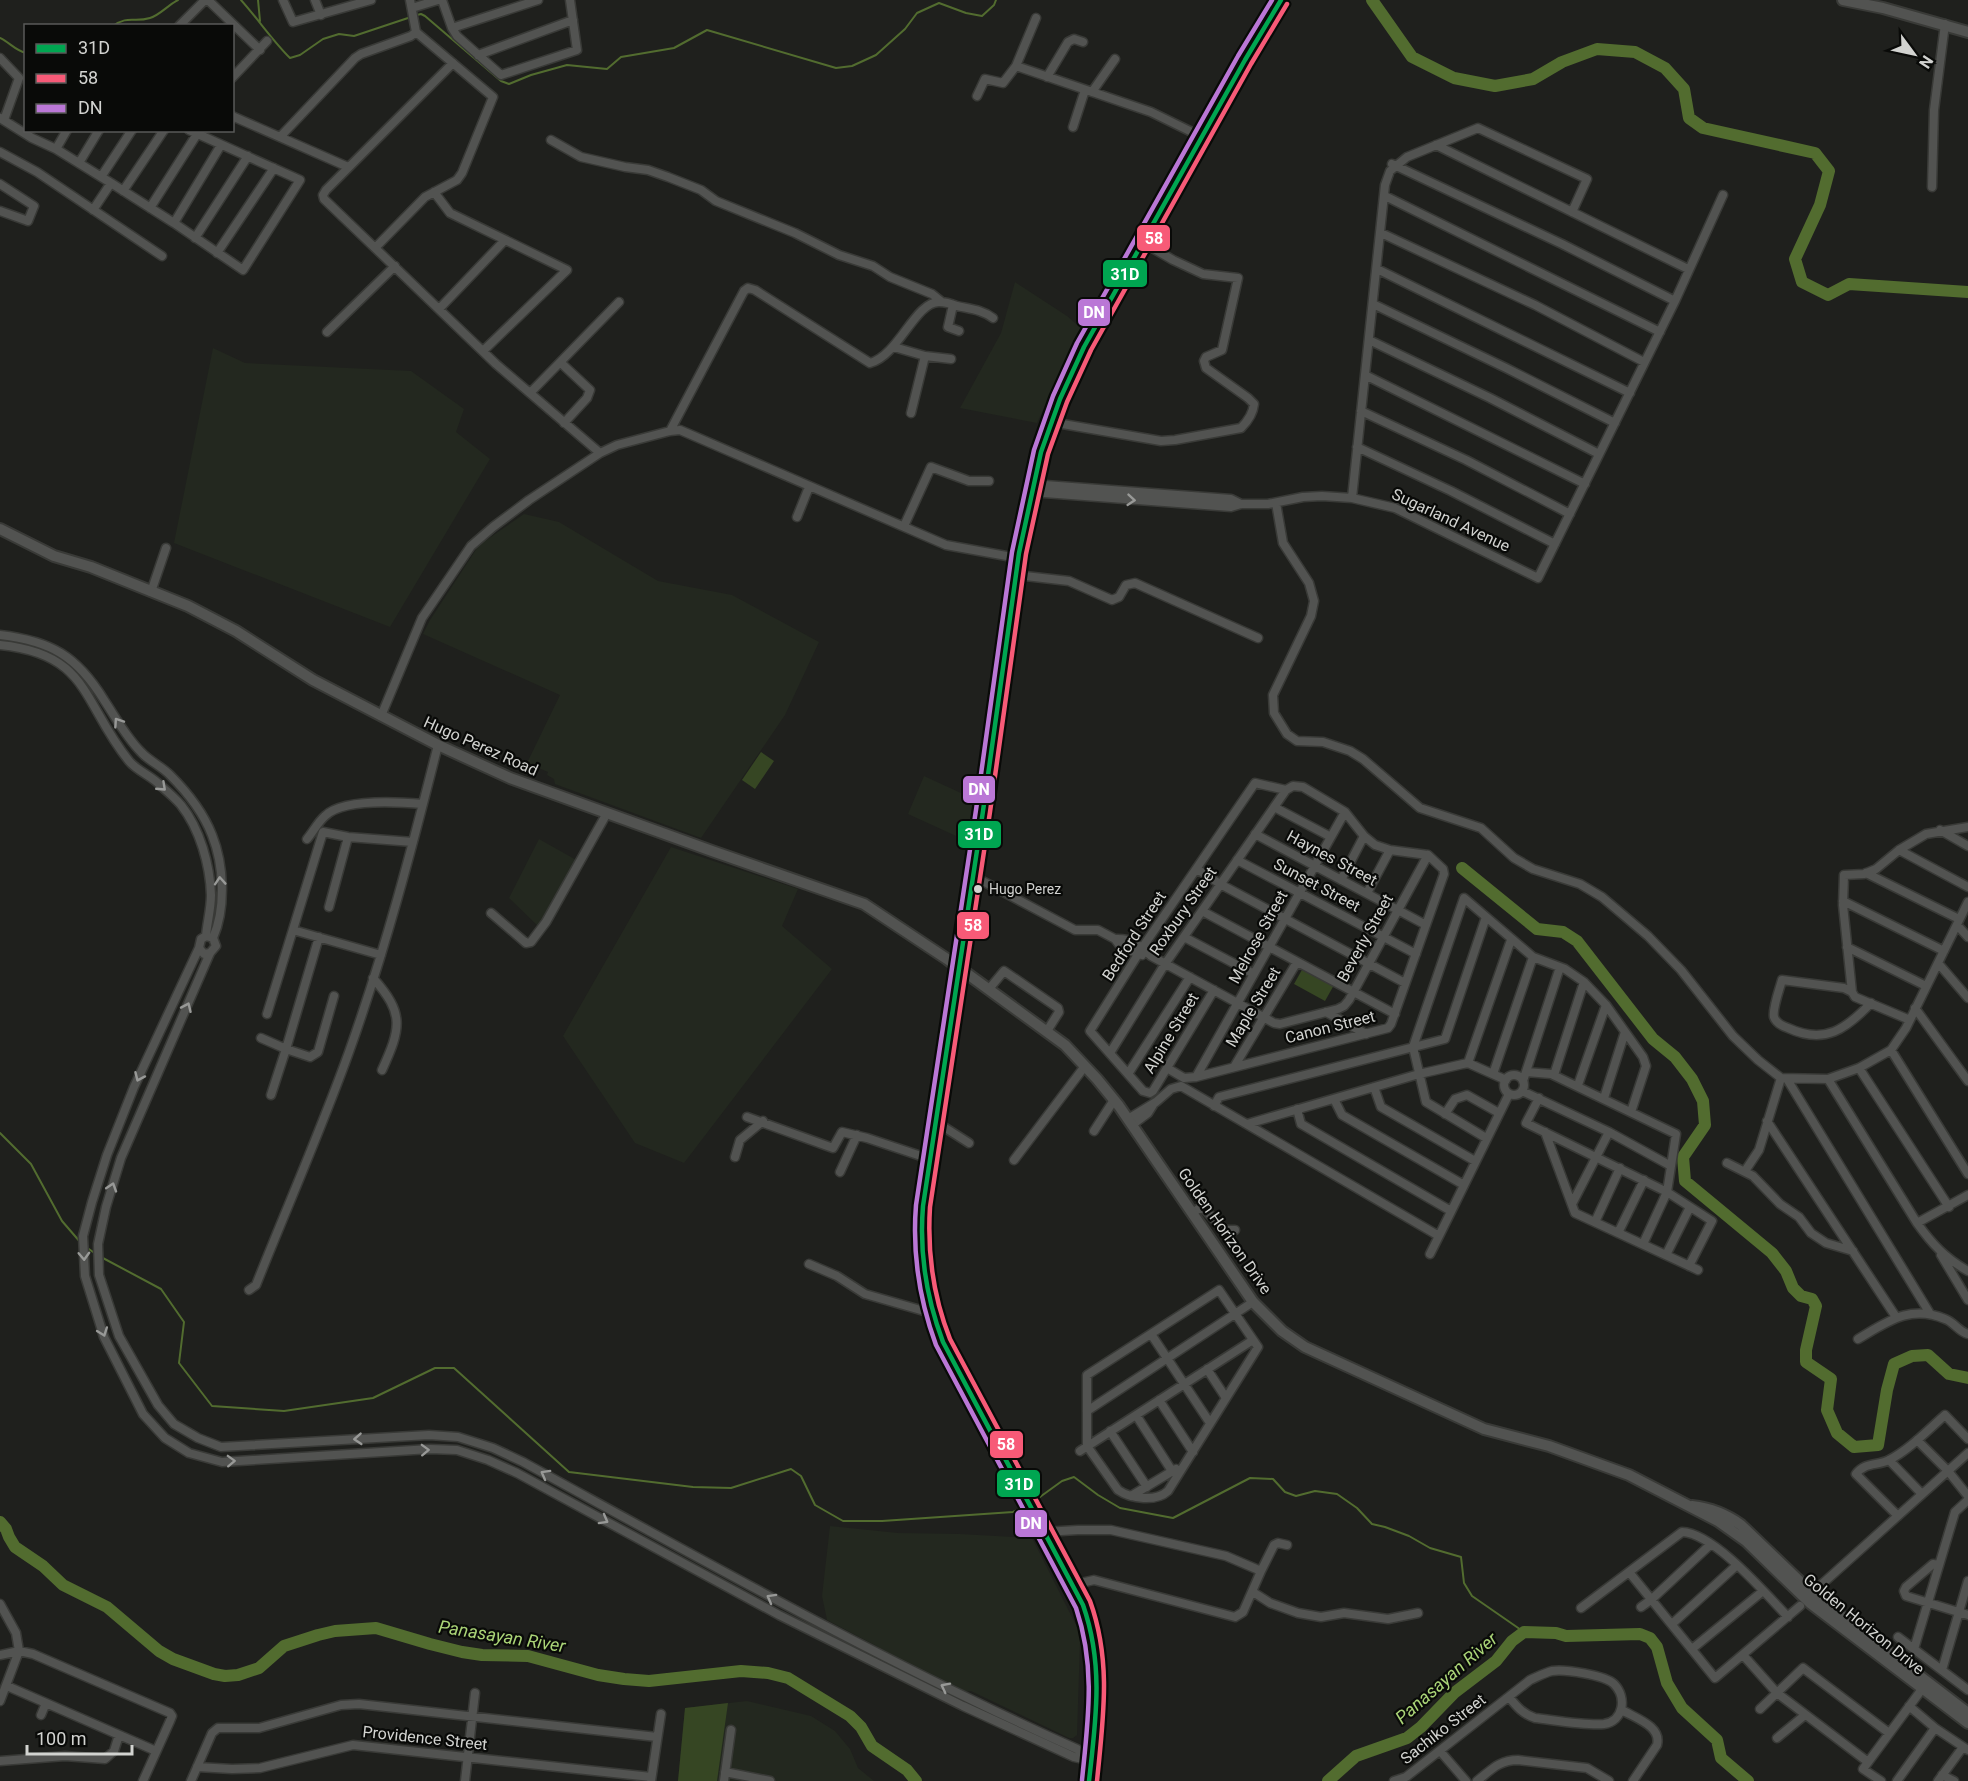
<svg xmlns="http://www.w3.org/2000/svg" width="1968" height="1781" font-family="Roboto,sans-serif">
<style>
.built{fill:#23281f}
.grass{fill:#364623}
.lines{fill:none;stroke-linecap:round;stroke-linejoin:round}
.stream{stroke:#526c2f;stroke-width:2}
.river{stroke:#526c2f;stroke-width:12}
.minor-casing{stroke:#393a37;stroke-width:11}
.tertiary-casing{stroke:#393a37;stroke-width:14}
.primary-casing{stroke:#393a37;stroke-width:15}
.minor{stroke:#525351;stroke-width:8}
.tertiary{stroke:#525351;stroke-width:10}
.primary{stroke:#585c53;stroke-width:12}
.bus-1-casing{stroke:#090a08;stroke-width:9}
.bus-2-casing{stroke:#090a08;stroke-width:9}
.bus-3-casing{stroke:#090a08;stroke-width:9}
.bus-1{stroke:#00a651;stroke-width:4.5}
.bus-2{stroke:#f75a77;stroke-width:4.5}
.bus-3{stroke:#ba77d6;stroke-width:4.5}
.oneway{stroke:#989997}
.bus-dot{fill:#d2d3d0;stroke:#090a08;stroke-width:2}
.labels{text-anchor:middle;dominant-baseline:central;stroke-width:4.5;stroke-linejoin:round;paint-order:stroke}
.bus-label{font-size:14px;fill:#d2d3d0;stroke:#090a08;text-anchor:start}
.street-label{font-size:16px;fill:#d2d3d0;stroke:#090a08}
.water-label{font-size:18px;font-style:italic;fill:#aad477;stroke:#090a08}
.line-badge{stroke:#090a08;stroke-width:2}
.badge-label{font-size:16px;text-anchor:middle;font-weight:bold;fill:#fff}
</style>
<rect width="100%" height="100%" fill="#1f201d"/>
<path class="built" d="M1015 282 1067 316 1081 328 1037 423 960 408 1001 333Z
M213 348 245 363 411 371 464 409 456 432 490 459 390 627 174 543Z
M524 514 559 522 658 581 732 595 819 642 785 715 701 838 555 784 554 779 547 775 548 772 527 763 560 695 423 634 430 620 479 545Z
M924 776 974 799 967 841 908 814Z
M539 839 578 861 539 927 509 898Z
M671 847 798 889 782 926 832 969 684 1163 635 1143 563 1036Z
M830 1526 898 1533 960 1534 1032 1538 1078 1629 1080 1641 1077 1735 1073 1738H1069L971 1691 964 1692 878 1651V1647L827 1620 822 1596Z
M747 1701 811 1716 835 1731 850 1749 858 1768 874 1781H678L685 1708Z"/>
<path class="grass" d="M761 752 774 761 755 789 742 780Z
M1303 968 1334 985 1325 1001 1294 984Z
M728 1703 717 1781H678L685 1708Z"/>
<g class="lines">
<path class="stream" d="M241 0C258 19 272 40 290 58L300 55 323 39 339 34 354 36 411 17
M258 0 260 21
M417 15 421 14 425 16 501 81 509 84 531 75 567 65 607 69 621 57 674 48 707 30 836 68 852 66 876 55 905 29 917 13 939 3 966 13 982 16 994 5 996 0
M113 26C128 15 134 23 150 18 160 15 168 5 178 0
M0 38C9 42 16 51 26 53
M0 1133 31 1164 62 1221 81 1243
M86 1247 96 1254
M101 1257 161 1289 184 1322 179 1363 212 1406 284 1411 373 1398 435 1368H454L569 1472 693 1487 731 1488 791 1469 801 1476 815 1505 843 1521H882L1013 1512 1025 1506
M1033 1502 1062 1481 1074 1477 1098 1495 1120 1508 1173 1518 1250 1478 1273 1479 1285 1492 1296 1496 1315 1491 1337 1494 1357 1508 1372 1524 1385 1527 1409 1536 1430 1548 1461 1557 1464 1583 1472 1596 1524 1632"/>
<path class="river" d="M1372 0 1412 57 1454 78 1495 86 1533 79 1562 62 1597 49 1635 52 1665 68 1684 89 1689 118 1703 128 1815 153 1829 171 1820 205 1795 259 1802 282 1828 295 1849 284 1968 292
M1462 868 1537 929 1563 932 1577 941 1653 1039 1675 1057 1692 1079 1703 1101 1705 1125 1683 1157 1685 1181 1772 1253 1786 1271 1793 1288 1801 1296 1812 1299 1816 1306 1806 1350V1362L1831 1379 1827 1410 1837 1433 1854 1447 1878 1445 1887 1390 1894 1364 1912 1356 1928 1355 1949 1374 1968 1378
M0 1522 6 1529 9 1537 15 1547 43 1566 63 1585 107 1607 159 1651 173 1659 214 1674 225 1676 238 1675 259 1668 284 1646 318 1635 335 1631 376 1628 430 1644 462 1652 482 1655 528 1656 598 1675 624 1679 649 1681 741 1671 768 1673 788 1678 850 1716 861 1727 872 1746 907 1770 916 1781
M1328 1781 1356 1756 1407 1738 1421 1727 1454 1693 1496 1661 1512 1641 1524 1632 1556 1633 1566 1636 1640 1634 1650 1638 1657 1647 1667 1683 1682 1708 1717 1740 1721 1758 1748 1781"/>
<g class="minor-casing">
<path id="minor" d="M208 0 260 50
M283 0 293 22 371 0
M315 0 321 15
M442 0 452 28 457 36 501 75 577 50 570 0
M412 8 438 0
M179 26 205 0
M452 28 538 0
M478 55 573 20
M0 58 19 78 4 120
M453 63 326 190 323 195 324 199 496 364 600 453
M1016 66 1036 18
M1047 77 1068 42 1074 39 1083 42
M232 78 267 41
M1092 92 1115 59
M977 96 985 79 1003 83 1016 66 1151 112 1202 137
M232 116 348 167
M0 118 32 138 56 149 111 183 174 223 243 270 300 180 189 130
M1073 127 1085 90
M280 137 355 58 361 54 411 36 416 32 410 0
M551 140 581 157 625 167 648 170 668 177 701 190 716 201 795 233 839 255 873 266 890 277 932 294 942 302
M1436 145 1688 269
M56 149 67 130
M0 152 37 172 162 256
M79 163 99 130
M1392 164 1562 244 1675 301
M101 177 132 130
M0 184 34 206 28 221 0 211
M1932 187 1934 110 1945 24
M123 191 164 130
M434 192 450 213 567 270 483 351
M1385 196 1660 332
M150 208 197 134
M93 210 111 183
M174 223 221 145
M1381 233 1535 305 1644 362
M195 238 248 156
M375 248 425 197 457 180 462 173 493 97 416 32
M217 253 274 168
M1377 269 1630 393
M1373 304 1506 368 1615 423
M953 305 948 327 959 331
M439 309 505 240
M327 332 395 266
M1369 340 1490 398 1599 454
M894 347 925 356 911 413
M925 356 951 359
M561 363 590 390 587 398 564 423
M1365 375 1585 484
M530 393 619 302
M1361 411 1466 460 1570 514
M1051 422 1161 441 1175 440 1241 428C1248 421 1253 414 1254 404L1248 398 1206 368 1204 361 1206 357 1222 350 1238 278 1203 274 1173 260 1142 242
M670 431 744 291 748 288 755 290 870 363C899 355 915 302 939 302 945 302 952 304 957 306 970 309 983 310 993 318
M1357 447 1451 491 1555 544
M1032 484 1231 499 1241 504
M1031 492 1231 507 1241 504H1268L1303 497 1322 496 1352 498 1395 508 1538 578 1675 301 1723 195
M1352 498 1385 185 1390 171 1407 157 1478 128 1587 179 1572 212
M1276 503 1283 543 1309 583 1314 601 1311 616 1273 695 1274 713 1287 734 1297 741 1323 742 1350 751 1363 759 1420 808 1481 828 1514 858 1533 869 1580 884 1602 897 1648 936 1681 970 1733 1036 1758 1060 1781 1078 1828 1079 1859 1068 1891 1050 1906 1028 1968 902
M797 517 809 487
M904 526 931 467 969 481H989
M1016 575 1069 581 1112 600 1119 597 1126 585 1135 583 1258 638
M151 592 166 548
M0 635C51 641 77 656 104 700 116 718 126 737 141 752 149 761 161 766 170 775 187 792 203 812 212 835 224 865 226 908 213 938
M0 645C90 654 82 703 129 761 137 771 152 776 161 786 168 792 175 798 181 805 200 829 210 865 211 895 211 909 207 923 206 936
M381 716 422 618 471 546 493 527 529 500 600 453 617 445 670 431 680 430 946 545 1018 558
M1274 807 1331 837
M1940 830 1968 846
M1255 834 1426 925
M307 839C313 832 318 822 325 816 343 798 399 802 423 804
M1899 850 1968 887
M1237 860 1416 954
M1197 869 1220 884 1405 983
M1866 873 1959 919
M973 876 1075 930H1098L1115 939 1121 947 1142 955
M1341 880 1364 836
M1367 893 1390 850
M1843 901 1944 951
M329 907 348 837
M1202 911 1395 1014
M491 913 526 943 531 942 546 922 607 813
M1957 925 1968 937
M293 930 381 955
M1184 937 1254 974
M1115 939C1132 938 1139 945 1151 956L1274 1023 1280 1024 1338 1009 1344 1006 1349 1000 1428 855
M1847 947 1926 986
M199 948 134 1087 107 1155 92 1202 83 1236 85 1276 104 1337 143 1414 165 1438 189 1453 222 1462 430 1449 457 1450 488 1460 517 1473 779 1615 963 1706 1074 1757 1087 1760
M210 953 204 954 199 948 201 939 206 936 213 938 216 946 210 953 121 1158 106 1207 98 1244 99 1275 119 1336 158 1405 174 1424 198 1438 221 1447 429 1435 458 1437 493 1448 523 1462C706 1562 887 1664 1077 1749L1091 1760
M1938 963 1968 998
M373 978C405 1014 401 1028 382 1070
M989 989 1004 971 1058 1008 1059 1012 1047 1031
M1214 990 1153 1091 1150 1093 1143 1091 1090 1031 1142 948 1255 783 1286 790 1293 786 1303 787 1345 812 1364 836 1375 845 1390 850 1428 855
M1852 992 1855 997 1910 1020
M1871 1003C1846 1029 1825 1045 1788 1028 1782 1026 1776 1023 1774 1017 1772 1009 1780 988 1782 980L1844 988 1852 992 1843 905 1844 875 1864 874 1876 869 1899 850 1926 834 1968 827
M1915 1008 1968 1081
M1326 1012 1366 1034
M267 1014 323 832 348 837 413 842
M261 1038 286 1049 310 1057 318 1052 334 996
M1891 1050 1968 1174
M1110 1053 1165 964 1286 790
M1468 1063 1511 940
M1234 1067 1297 962
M1167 1068 1184 1078 1196 1077 1388 1028 1391 1024 1444 874 1443 869 1428 855
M1859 1068 1949 1207
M1526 1072 1551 1074 1676 1134 1667 1192 1712 1221 1689 1266
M1128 1074 1190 977
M1493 1074 1533 957
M1554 1075 1584 982
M1504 1085a10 10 0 1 1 20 0a10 10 0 1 1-20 0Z
M1196 1077 1345 812
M1787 1079 1929 1312
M1828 1079 1917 1223C1932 1244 1945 1258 1968 1271
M1523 1081 1560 967
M1578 1085 1606 1005
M1374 1087 1381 1107 1475 1161
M1522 1091 1609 1132 1671 1166
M271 1095 286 1049 319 937
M1539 1098 1526 1123 1667 1192 1643 1244
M1604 1098 1625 1032
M1334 1099 1342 1115 1464 1185
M1214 1106 1219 1097 1445 1039 1486 917
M1297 1109 1301 1124 1451 1211
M1445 1114 1455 1099 1467 1095 1499 1113
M747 1117 833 1148 842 1132 867 1138 930 1159
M1128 1119 1156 1102 1171 1089 1181 1086 1439 1236 1509 1094
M1767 1121 1896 1317
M936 1122 969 1143
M1247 1124 1419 1074 1463 1064 1468 1063 1506 1080
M1132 1125 1148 1113 1153 1105
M1094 1131 1114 1100
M1545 1132 1575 1213 1698 1270
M1486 1138 1426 1102 1413 1047 1464 898 1533 957 1565 969 1584 982 1606 1005 1643 1057 1646 1066 1631 1112
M735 1157 740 1140 763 1121
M1014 1160 1085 1066
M1727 1163 1753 1176 1780 1204 1799 1217 1811 1233 1826 1243 1853 1251
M1745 1171 1759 1150 1781 1078
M840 1172 857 1135
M1572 1204 1609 1132
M1193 1213 1198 1209H1204L1225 1230H1235
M1595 1222 1620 1168
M1917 1223 1968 1195
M1618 1233 1644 1180
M1430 1254 1439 1236
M1666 1255 1690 1207
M1941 1255 1968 1300
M809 1264 837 1276 865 1294 931 1313
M249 1290 256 1285C287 1207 321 1130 349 1052 385 951 412 848 438 745
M1219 1290 1258 1347 1168 1491C1156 1502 1131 1499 1118 1490L1087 1446V1375Z
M1151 1334 1210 1423
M1858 1339C1887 1322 1910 1304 1945 1319 1954 1322 1959 1332 1968 1334
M1207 1369 1226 1398
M1159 1400 1193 1452
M1087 1411 1253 1302
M1136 1415 1172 1471
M1110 1431 1147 1487
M1917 1440 1948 1471 1968 1496
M1080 1451 1253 1340
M1889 1460 1922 1494
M1131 1496 1176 1469
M1898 1516 1856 1474C1865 1462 1877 1466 1889 1460 1909 1450 1929 1429 1945 1415L1968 1439
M1044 1532 1078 1530H1111L1226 1556 1261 1571 1243 1612 1235 1617 1094 1580 1072 1585
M1939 1565 1933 1564 1906 1587 1904 1591 1906 1596 1968 1615
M1261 1571 1274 1545 1278 1543 1287 1545
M1629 1572 1715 1678 1800 1606
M1253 1592 1270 1603 1298 1613 1321 1617 1344 1613 1388 1619 1418 1613
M1812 1593 1968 1453
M0 1604 16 1633 19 1651 0 1701
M1641 1607 1652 1599 1711 1544
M1581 1608 1682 1532C1714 1533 1766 1594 1788 1617
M1672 1624 1737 1565
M1898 1637 1968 1690
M1692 1649 1763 1591
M1914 1649 1955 1512 1968 1500
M0 1655 19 1651 33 1654 170 1713 172 1716 170 1721 143 1781
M1743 1655 1777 1693 1868 1762
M1942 1670 1968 1581
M7 1686 156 1751
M1909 1706 1935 1728 1968 1750
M1760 1709 1803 1668 1889 1733
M1622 1710C1635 1718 1662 1726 1657 1745L1633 1781
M41 1715 46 1703
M1777 1738 1805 1715
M1440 1751 1466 1781
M0 1761 65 1756 105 1759 114 1751 119 1735
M197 1767 232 1769 260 1768 353 1745 651 1777
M725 1772 770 1781
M1942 1775 1954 1781
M191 1781 212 1733 218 1728H259L341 1705 359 1704 657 1737
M465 1781 475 1693
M651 1781 661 1714
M724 1781 731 1730
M1394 1781 1406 1777 1530 1680C1537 1677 1544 1673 1552 1671 1564 1669 1605 1675 1614 1684 1627 1697 1624 1721 1604 1724 1588 1726 1553 1720 1535 1718 1523 1714 1517 1707 1509 1697
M1477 1781C1491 1770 1499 1760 1518 1760L1587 1768 1609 1781
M1881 1781 1863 1769 1925 1685
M1897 1781 1935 1728
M1938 1781 1963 1747"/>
</g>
<g class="tertiary-casing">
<path id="tertiary" d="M1843 0 1883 8 1968 32
M0 529 54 556 91 567 188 606 236 631 313 680 438 745 510 778 712 851 864 904 947 959 1065 1045 1097 1079 1119 1106 1253 1302 1282 1331 1305 1347 1484 1429 1549 1446 1629 1475 1718 1521 1746 1541 1810 1603 1968 1723
M1692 1506C1710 1508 1726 1514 1741 1525L1815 1596 1968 1713"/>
</g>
<g class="primary-casing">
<path id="primary" d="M1089 1781C1095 1722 1107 1661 1083 1605L952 1361C927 1311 917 1261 923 1206L983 811 1019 553 1031 492 1041 452 1060 399 1084 347 1245 60 1281 0"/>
</g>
<use href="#minor" class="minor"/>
<use href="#tertiary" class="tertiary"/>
<use href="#primary" class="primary"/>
<g class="bus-1-casing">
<path id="bus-1" d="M1089 1781C1096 1719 1104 1665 1083 1605L943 1342C926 1297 919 1254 923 1206L983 811 1019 553 1041 452 1060 399 1084 347 1245 60 1281 0"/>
</g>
<g class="bus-2-casing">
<path id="bus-2" d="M1097 1781C1103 1719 1112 1662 1090 1601L950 1339C933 1296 927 1254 930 1207L990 812 1026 554 1048 454 1067 402 1091 350 1251 64 1287 4"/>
</g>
<g class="bus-3-casing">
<path id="bus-3" d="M1082 1780C1088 1720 1096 1667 1076 1608L936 1345C919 1299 912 1255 916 1205L976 810 1012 552 1034 450 1053 396 1077 343 1238 56 1272 0"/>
</g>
<use href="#bus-1" class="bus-1"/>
<use href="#bus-2" class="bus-2"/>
<use href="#bus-3" class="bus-3"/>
</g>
<defs><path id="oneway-chevron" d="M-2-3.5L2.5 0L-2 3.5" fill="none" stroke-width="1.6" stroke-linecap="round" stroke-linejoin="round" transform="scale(1.5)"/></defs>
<g class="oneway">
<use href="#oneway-chevron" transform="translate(1131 500) rotate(5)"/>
<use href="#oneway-chevron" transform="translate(118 722) rotate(-124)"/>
<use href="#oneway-chevron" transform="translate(162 787) rotate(43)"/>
<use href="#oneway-chevron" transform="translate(220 881) rotate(-94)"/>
<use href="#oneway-chevron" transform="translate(187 1007) rotate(-66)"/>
<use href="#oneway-chevron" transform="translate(139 1077) rotate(114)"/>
<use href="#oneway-chevron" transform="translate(112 1187) rotate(-72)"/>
<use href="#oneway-chevron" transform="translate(84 1256) rotate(88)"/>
<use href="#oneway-chevron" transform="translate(103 1332) rotate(70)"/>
<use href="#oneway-chevron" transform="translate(358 1439) rotate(176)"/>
<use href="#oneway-chevron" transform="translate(425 1450) rotate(-2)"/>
<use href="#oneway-chevron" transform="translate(231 1461) rotate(-2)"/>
<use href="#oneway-chevron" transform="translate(545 1474) rotate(-151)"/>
<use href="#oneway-chevron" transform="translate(604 1520) rotate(29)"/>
<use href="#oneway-chevron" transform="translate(771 1598) rotate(-151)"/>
<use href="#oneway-chevron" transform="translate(945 1687) rotate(-153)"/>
</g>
<circle class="bus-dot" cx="978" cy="889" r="5"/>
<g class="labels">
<g class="bus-label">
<text x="989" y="889">Hugo Perez</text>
</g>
<g class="street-label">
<text transform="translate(1451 520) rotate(25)">Sugarland Avenue</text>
<text transform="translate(481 746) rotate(24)">Hugo Perez Road</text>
<text transform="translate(1332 858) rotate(28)">Haynes Street</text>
<text transform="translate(1317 885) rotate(28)">Sunset Street</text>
<text transform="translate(1183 911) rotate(-55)">Roxbury Street</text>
<text transform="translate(1134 936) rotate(-57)">Bedford Street</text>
<text transform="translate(1258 937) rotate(-61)">Melrose Street</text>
<text transform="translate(1365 938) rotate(-61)">Beverly Street</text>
<text transform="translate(1253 1007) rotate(-59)">Maple Street</text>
<text transform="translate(1330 1027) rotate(-14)">Canon Street</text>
<text transform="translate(1171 1033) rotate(-59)">Alpine Street</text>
<text transform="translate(1225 1231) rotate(55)">Golden Horizon Drive</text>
<text transform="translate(1864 1624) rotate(39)">Golden Horizon Drive</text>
<text transform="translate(1443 1729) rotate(-38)">Sachiko Street</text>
<text transform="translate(425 1738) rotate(6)">Providence Street</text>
</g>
<g class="water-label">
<text transform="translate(502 1636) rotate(9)">Panasayan River</text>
<text transform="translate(1446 1678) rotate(-41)">Panasayan River</text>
</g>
</g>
<g class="line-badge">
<rect x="1136" y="224" width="35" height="28" rx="6" fill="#f75a77"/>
<rect x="1102" y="259" width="46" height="29" rx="6" fill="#00a651"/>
<rect x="1077" y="298" width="34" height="29" rx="6" fill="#ba77d6"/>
<rect x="962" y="775" width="34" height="29" rx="6" fill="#ba77d6"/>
<rect x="957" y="820" width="45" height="29" rx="6" fill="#00a651"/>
<rect x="956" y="911" width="34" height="29" rx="6" fill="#f75a77"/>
<rect x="989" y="1430" width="35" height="29" rx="6" fill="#f75a77"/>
<rect x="996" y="1469" width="45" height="29" rx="6" fill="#00a651"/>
<rect x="1014" y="1509" width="34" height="29" rx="6" fill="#ba77d6"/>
</g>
<g class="badge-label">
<text x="1154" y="244">58</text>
<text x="1125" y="280">31D</text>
<text x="1094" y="318">DN</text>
<text x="979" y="795">DN</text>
<text x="979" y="840">31D</text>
<text x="973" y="931">58</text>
<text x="1006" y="1450">58</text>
<text x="1019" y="1490">31D</text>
<text x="1031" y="1529">DN</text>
</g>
<rect x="24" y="24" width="210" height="108" fill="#090a08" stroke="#595a58" stroke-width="1.5"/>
<rect x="36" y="44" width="30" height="9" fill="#00a651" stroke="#595a58" stroke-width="1.5"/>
<text x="78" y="54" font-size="18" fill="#d2d3d0">31D</text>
<rect x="36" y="74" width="30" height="9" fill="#f75a77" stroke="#595a58" stroke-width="1.5"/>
<text x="78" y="84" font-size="18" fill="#d2d3d0">58</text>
<rect x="36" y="104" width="30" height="9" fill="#ba77d6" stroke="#595a58" stroke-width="1.5"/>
<text x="78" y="114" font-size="18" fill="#d2d3d0">DN</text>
<g transform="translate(1914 54) rotate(123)" stroke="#090a08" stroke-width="4.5" paint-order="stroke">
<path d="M0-4.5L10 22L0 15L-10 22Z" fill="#d2d3d0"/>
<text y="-9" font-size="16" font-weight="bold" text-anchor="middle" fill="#d2d3d0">N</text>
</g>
<path d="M27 1745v9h105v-9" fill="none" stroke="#d2d3d0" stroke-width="3"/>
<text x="36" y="1745" font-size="18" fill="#d2d3d0" stroke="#090a08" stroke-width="4.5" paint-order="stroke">100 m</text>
</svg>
